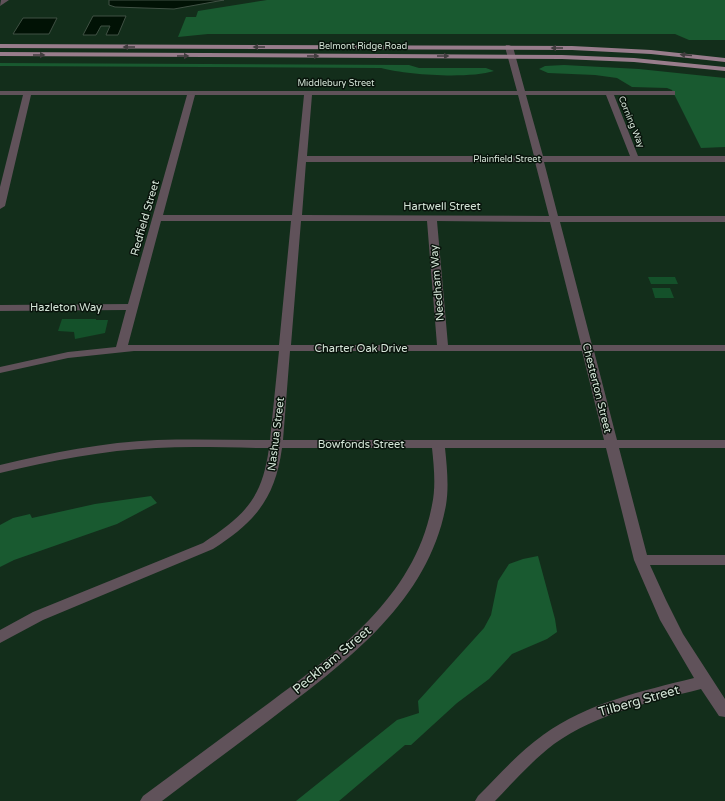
<svg xmlns="http://www.w3.org/2000/svg" width="725" height="801" font-family="'Varela Round',sans-serif">
<style>
.green{fill:#14512a}
.forest{fill:#195a30}
.water{fill:#011205;stroke:#405144}
.lines{fill:none;stroke-linecap:round;stroke-linejoin:round}
.minor{fill:#60525a;fill-rule:evenodd}
.major{fill:#987d8c;fill-rule:evenodd}
.oneway{fill:#423d3f}
.labels{text-anchor:middle;dominant-baseline:central;stroke-width:3;stroke-linejoin:round;paint-order:stroke}
.far-street-label{font-size:9px;fill:#d4e4d7;stroke:#08130b}
.street-label{font-size:11px;fill:#d4e4d7;stroke:#08130b}
.near-street-label{font-size:13px;fill:#d4e4d7;stroke:#08130b}
</style>
<rect width="100%" height="100%" fill="#132e1b"/>
<path class="green" d="M648 277H675L678 284H651Z
M652 288H670L674 298H655Z
M62 319H96V320H108L105 333 75 339 74 332 58 331Z"/>
<path class="forest" d="M267 0H725V40H689L675 34H208L178 37 186 17H196L198 11Z
M0 63 409 65 419 68H486L494 71C468 79 407 75 381 68L0 66Z
M564 65 639 69 725 78V147L701 148 672 90 667 88 632 87 617 78 595 75 548 73 539 69 545 66Z
M151 496 157 503 117 524 14 560 0 567V525L13 518 30 514 32 518 95 504Z
M538 556 555 619 557 632 547 639 512 654 489 679 457 703 411 745H405L339 801H296L397 720 419 713 418 701 484 628 491 615 498 581 509 564 523 559Z"/>
<path class="water" d="M109 0H224L174 9 115 7 109 5Z
M93 16H126L118 35H106L110 26H101L96 35H83Z
M23 18H57L49 34H13Z"/>
<g class="lines">
<path class="minor" d="M1 0H9L0 6Z
M506 45H509L513 47 525 91H675V95H614L638 156H725V162H544L558 216H725V222H560L592 345H725V351H594L617 440H725V448H619L647 555H725V565H650L666 600 683 634 725 699V717L719 716 701 689C650 702 598 713 554 744 532 761 514 781 495 801H475L478 796C499 775 519 752 543 735 587 703 642 691 694 678L660 620 634 560 606 448H445C447 467 449 487 446 505 429 599 351 658 280 712 241 742 201 771 162 801H140L143 796C185 765 227 734 269 703 339 651 415 596 432 505 436 487 434 467 432 448H282C275 499 255 522 213 549L43 620 0 643V630L33 612 203 543C245 515 262 499 269 448 232 448 194 446 156 448 104 450 51 461 0 473V465C51 453 104 442 157 440 195 439 232 440 270 440L279 351H134L68 358 0 373V367L68 352 116 347 126 310 0 311V305L128 304 187 95H31L5 206 0 209V187L23 95H0V91H517L505 47ZM195 95H304L292 215H163ZM312 95H518L534 156H307ZM526 95H606L630 156H543ZM306 162H535L549 216 302 215ZM161 221H291L279 345H128ZM301 221H427L437 345H291ZM437 221 550 222 581 345H448ZM290 351H582L604 440H283Z"/>
<path class="major" d="M0 44 572 46 651 50 725 58V62L651 54 572 50 0 48Z
M0 52 562 55 634 58 725 67V71L634 62 562 59 0 56Z"/>
</g>
<defs><path id="oneway-solid" d="M-6-.8H1V-3.2L6.5 0L1 3.2V.8H-6Z"/></defs>
<g class="oneway">
<use href="#oneway-solid" transform="translate(129 47) rotate(-180)"/>
<use href="#oneway-solid" transform="translate(259 47) rotate(-180)"/>
<use href="#oneway-solid" transform="translate(557 48) rotate(-180)"/>
<use href="#oneway-solid" transform="translate(39 55)"/>
<use href="#oneway-solid" transform="translate(686 55) rotate(-175)"/>
<use href="#oneway-solid" transform="translate(183 56)"/>
<use href="#oneway-solid" transform="translate(313 56)"/>
<use href="#oneway-solid" transform="translate(443 56)"/>
</g>
<g class="labels">
<g class="far-street-label">
<text x="363" y="46">Belmont Ridge Road</text>
<text x="336" y="83">Middlebury Street</text>
<text transform="translate(631 122) rotate(68)">Corning Way</text>
<text x="507" y="159">Plainfield Street</text>
</g>
<g class="street-label">
<text x="442" y="206">Hartwell Street</text>
<text transform="translate(145 218) rotate(-74)">Redfield Street</text>
<text transform="translate(437 283) rotate(-95)">Needham Way</text>
<text x="66" y="307">Hazleton Way</text>
<text x="361" y="348">Charter Oak Drive</text>
<text transform="translate(597 388) rotate(76)">Chesterton Street</text>
<text transform="translate(276 434) rotate(-83)">Nashua Street</text>
<text x="361" y="444">Bowfonds Street</text>
</g>
<g class="near-street-label">
<text transform="translate(332 660) rotate(-40)">Peckham Street</text>
<text transform="translate(639 701) rotate(-16)">Tilberg Street</text>
</g>
</g>
</svg>
